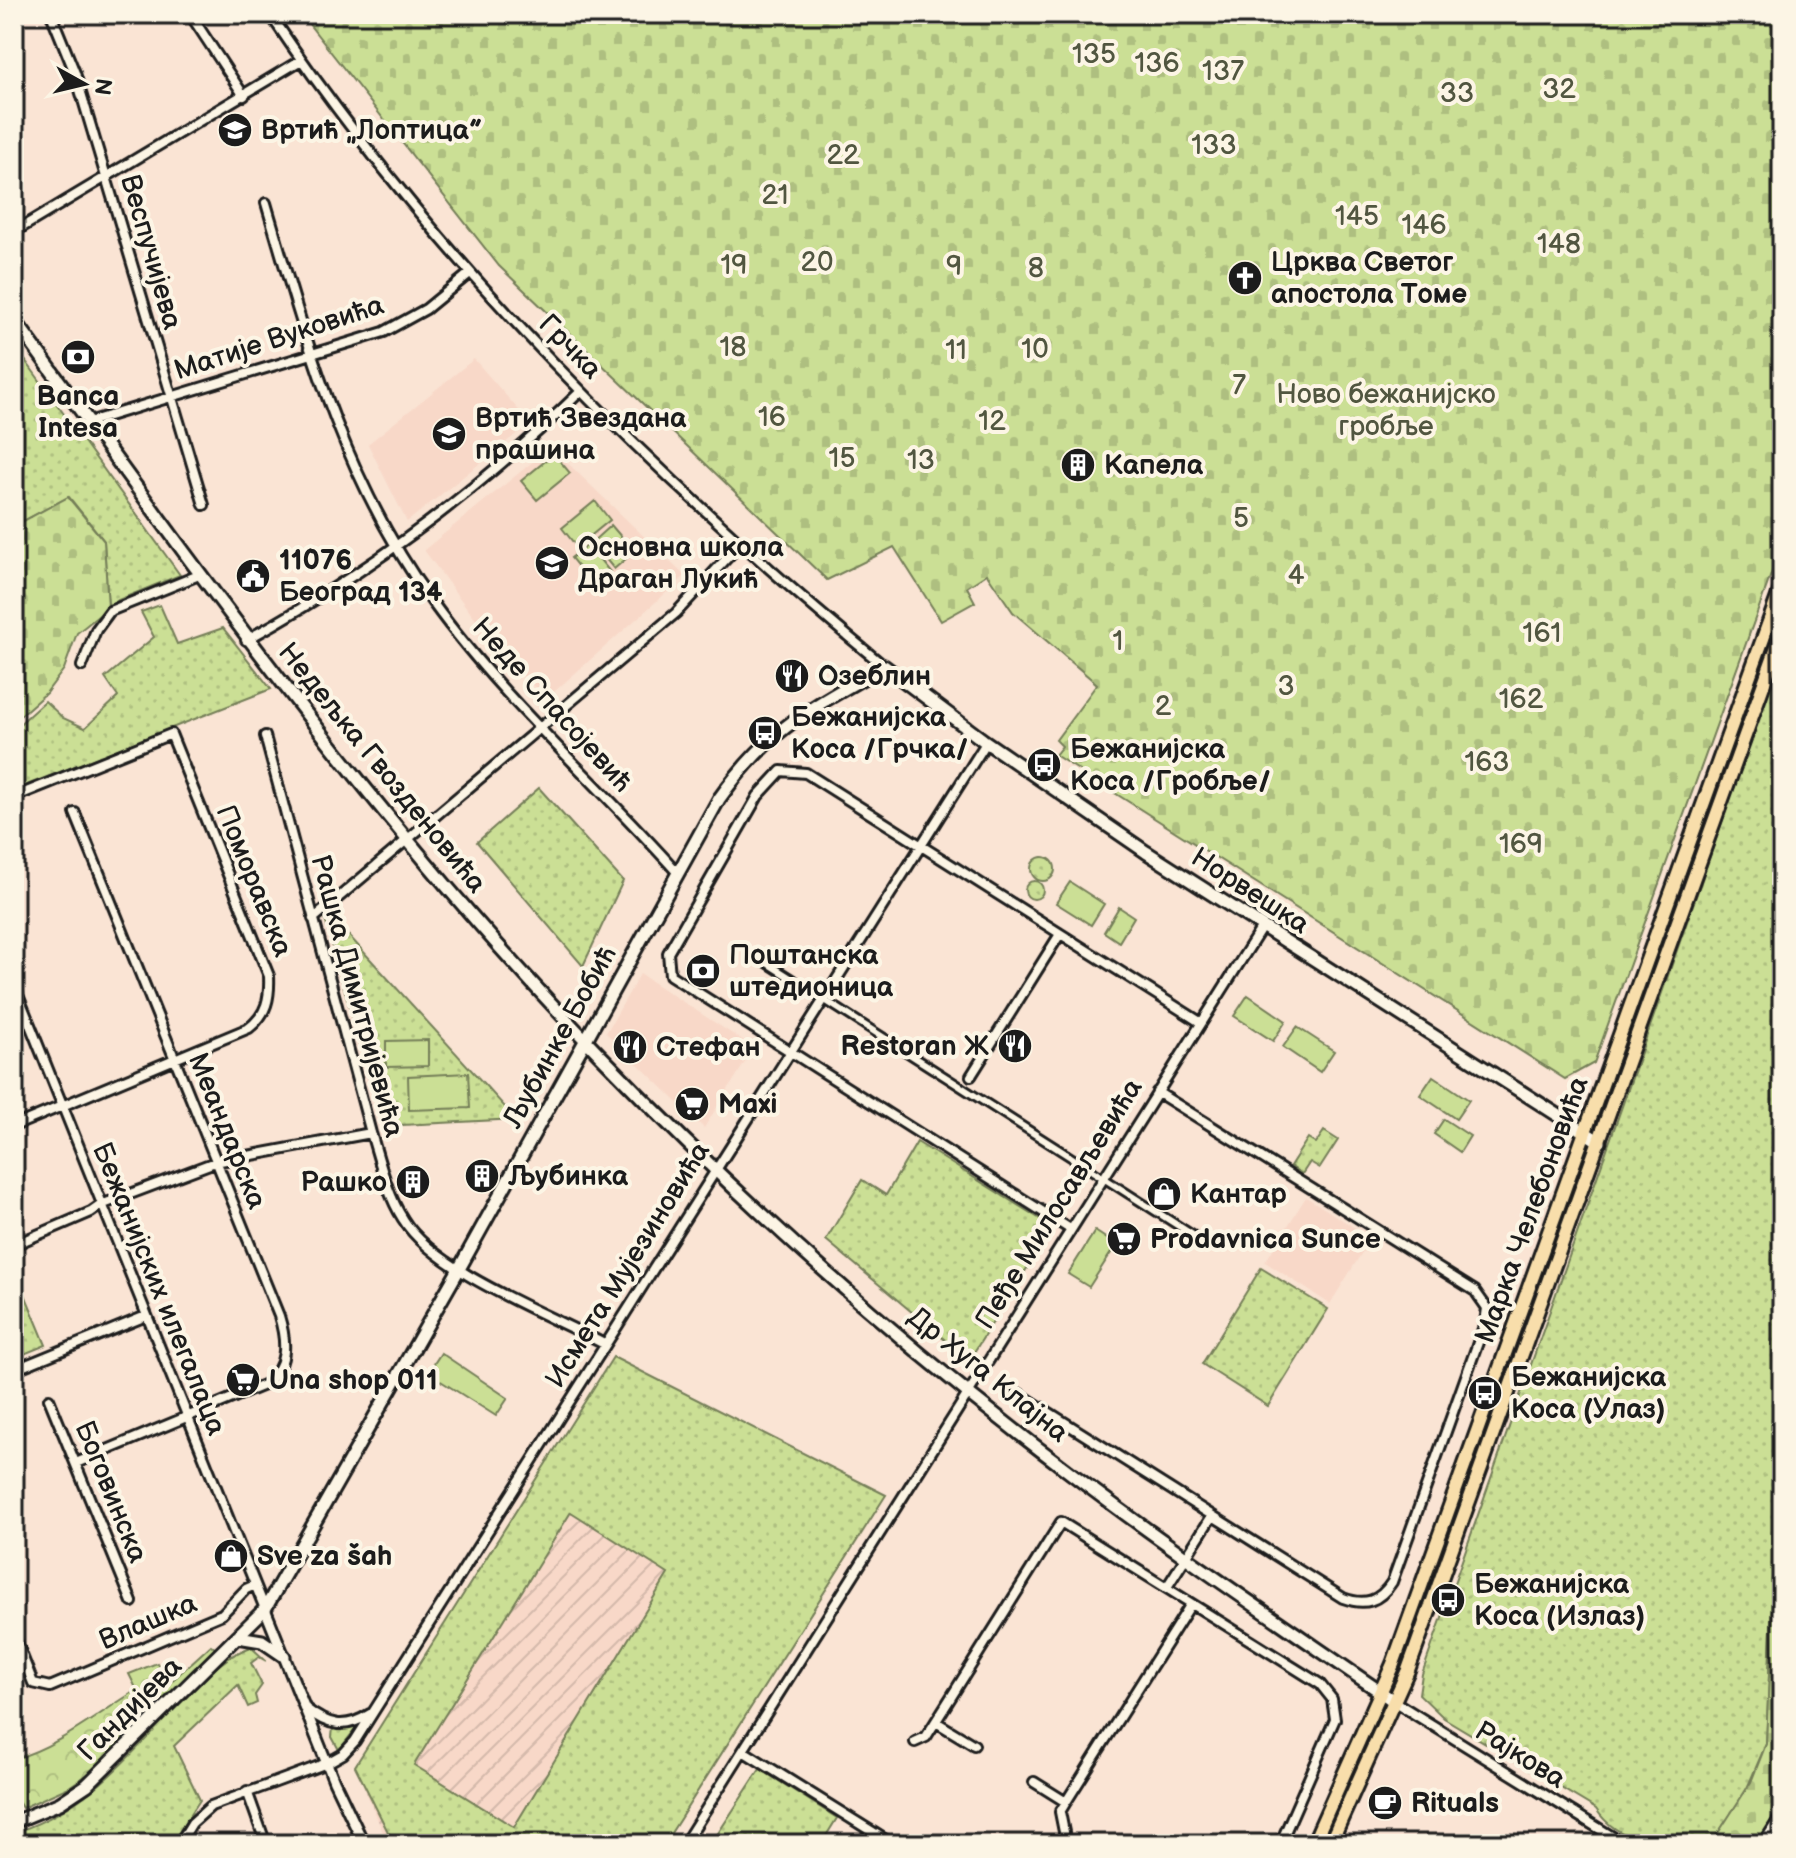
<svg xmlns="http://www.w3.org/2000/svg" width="1796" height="1858" font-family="'Balsamiq Sans',sans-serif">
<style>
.built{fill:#f8d8c8}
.industrial{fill:url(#industrial-furrows)}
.grass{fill:url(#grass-dots);stroke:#747e58;stroke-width:2;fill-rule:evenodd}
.forest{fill:url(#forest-crowns);stroke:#747e58;stroke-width:2}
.cemetery{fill:url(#cemetery-stones);stroke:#747e58;stroke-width:2}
.garden{fill:#cbdf95;stroke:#747e58;stroke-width:2}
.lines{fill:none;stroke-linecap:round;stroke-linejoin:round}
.pedestrian-casing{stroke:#1c1c1c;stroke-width:12}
.minor-casing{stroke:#1c1c1c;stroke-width:14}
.tertiary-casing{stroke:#1c1c1c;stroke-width:15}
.secondary-casing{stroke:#1c1c1c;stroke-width:17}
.primary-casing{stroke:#1c1c1c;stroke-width:18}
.pedestrian{stroke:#fcf5e5;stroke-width:6}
.minor{stroke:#fcf5e5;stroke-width:8}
.tertiary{stroke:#fcf5e5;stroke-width:9}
.secondary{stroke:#fcf5e5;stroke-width:11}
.primary{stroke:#f8deab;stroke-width:12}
.labels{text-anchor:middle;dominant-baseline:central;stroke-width:8;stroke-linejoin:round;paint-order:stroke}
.park-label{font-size:28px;fill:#515640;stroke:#fcf5e5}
.poi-label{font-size:28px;font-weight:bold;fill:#1c1c1c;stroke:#fcf5e5;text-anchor:start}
.street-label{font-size:28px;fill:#1c1c1c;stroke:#fcf5e5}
</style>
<defs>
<pattern id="industrial-furrows" width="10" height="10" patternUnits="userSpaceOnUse" patternTransform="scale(2)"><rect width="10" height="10" fill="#f8d8c8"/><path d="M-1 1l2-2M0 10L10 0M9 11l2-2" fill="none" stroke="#d4b9ab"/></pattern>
<pattern id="grass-dots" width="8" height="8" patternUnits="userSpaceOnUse" patternTransform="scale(2)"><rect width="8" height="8" fill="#cbdf95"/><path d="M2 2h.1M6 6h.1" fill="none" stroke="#aebf80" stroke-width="1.8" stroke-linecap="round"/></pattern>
<pattern id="forest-crowns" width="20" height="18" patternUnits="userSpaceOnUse" patternTransform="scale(2)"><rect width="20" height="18" fill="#cbdf95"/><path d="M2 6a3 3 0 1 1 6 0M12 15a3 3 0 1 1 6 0" fill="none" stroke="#aebf80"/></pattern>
<pattern id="cemetery-stones" width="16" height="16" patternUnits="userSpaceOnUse" patternTransform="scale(2)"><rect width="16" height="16" fill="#cbdf95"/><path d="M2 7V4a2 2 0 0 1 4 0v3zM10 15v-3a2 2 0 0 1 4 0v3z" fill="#aebf80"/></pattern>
</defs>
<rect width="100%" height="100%" fill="#fae4d4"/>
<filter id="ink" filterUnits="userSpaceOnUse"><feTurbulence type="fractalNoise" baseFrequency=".0125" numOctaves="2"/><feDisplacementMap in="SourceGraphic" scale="16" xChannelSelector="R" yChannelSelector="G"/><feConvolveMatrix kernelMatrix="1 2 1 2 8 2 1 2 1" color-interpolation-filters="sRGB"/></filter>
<g filter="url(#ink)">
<path class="built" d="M474 359 530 423 407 522 368 444Z
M551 447 685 576 546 699 498 650 424 550Z
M640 974 754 1048 704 1128 606 1033Z
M1306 1197 1371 1238 1330 1304 1265 1262Z"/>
<path class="industrial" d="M613 1357 886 1495 665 1844H388L355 1766Z"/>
<path class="grass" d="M25 360 180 575 118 600 108 608 104 541 69 497 14 526V363Z
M160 605 177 644 223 628 271 689 14 790V729L45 701 63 718 85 728 118 697 105 678 154 637 141 612Z
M1782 652V1567L1774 1563 1766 1744 1745 1793 1711 1844C1669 1844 1621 1848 1596 1809L1444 1718 1419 1694 1422 1674Z
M539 788 623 881 583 966 477 842Z
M1031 869a12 12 0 1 1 24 0a12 12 0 1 1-24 0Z
M1025 890a9 9 0 1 1 18 0a9 9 0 1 1-18 0Z
M330 915 516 1119 383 1126 325 919Z
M1324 1131 1338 1140 1320 1168 1310 1162 1302 1174 1290 1166 1308 1138 1316 1143Z
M917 1142 1053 1227 969 1360 826 1240 862 1180 886 1195Z
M14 1268 46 1345 14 1358Z
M1261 1268 1328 1309 1268 1406 1202 1364Z
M613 1357 886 1495 664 1844H394L355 1766ZM571 1512 668 1574 514 1827 414 1765Z
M251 1647 266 1661 259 1657 251 1663 262 1685 255 1695 257 1703 248 1707 238 1685 174 1746 200 1800 171 1844H38L20 1839 19 1831C92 1805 128 1757 180 1703 202 1681 221 1657 251 1647Z
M357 1727 339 1750 332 1737 333 1728Z
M760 1769 837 1818 821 1844H711Z"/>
<path class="forest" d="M211 1645 217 1650 98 1767 69 1787 22 1808 14 1795V1759C58 1747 97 1714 137 1690L129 1674 157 1663 167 1685Z"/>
<path class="cemetery" d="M301 14H1782V544L1594 1063 1565 1079 1055 755 1062 746 1056 740 1097 684 1013 612 987 574 967 587 975 602 941 621 894 547 827 580 499 266Z
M68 497 104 541 108 608 77 633 64 669 46 693 14 721V526Z
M1774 1562 1782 1567V1844H1711L1751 1782 1766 1744Z"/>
<path class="garden" d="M554 454 570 473 537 500 521 481Z
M595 501 610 520 577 547 562 528Z
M611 525 634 552 614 569 592 542Z
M588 545 610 572 594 586 571 558Z
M1070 882 1104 904 1091 925 1056 903Z
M1119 907 1134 917 1119 942 1104 932Z
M1248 995 1286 1021 1273 1041 1234 1016Z
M1297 1027 1334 1051 1320 1072 1283 1047Z
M428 1040V1066L386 1067V1041Z
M468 1073 470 1108 409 1110 408 1076Z
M1433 1076 1469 1100 1456 1119 1420 1095Z
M1444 1119 1470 1136 1460 1152 1434 1134Z
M1095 1231 1116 1245 1089 1287 1068 1274Z
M441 1353 508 1398 496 1416 428 1373Z"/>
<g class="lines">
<g class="pedestrian-casing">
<path id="pedestrian" d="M756 956 1210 1246"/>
</g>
<g class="minor-casing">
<path id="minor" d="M51 14 75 73 204 505
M190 14 244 96
M270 14C437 263 653 476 884 666
M266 203C307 343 345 483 433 603 504 701 597 782 677 872
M14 232 301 60
M89 422 384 332 426 309 470 273
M246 640C369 573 481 488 581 391
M82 666 96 630 110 611 199 575
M265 736 371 1133C380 1162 387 1194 403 1219 435 1272 548 1314 604 1344
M14 797 171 734 269 976C270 998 267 1014 249 1028L14 1126
M75 813 279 1316C287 1342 288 1367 266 1384L76 1463
M313 919 676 613 740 544
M14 985 265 1609
M971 1076 1060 934
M1070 1229 670 975 668 953 758 796 781 771 806 773 1200 1022
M14 1245 91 1212 101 1205 215 1162 371 1133
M14 1370 146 1316
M1018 1393 1343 1598C1365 1606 1379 1602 1392 1582L1485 1323 1487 1308 1475 1291 1157 1092
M49 1399 132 1602
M1167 1587 1212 1516
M14 1635 33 1683 50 1687 222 1614 246 1589 255 1585
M1395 1702 1624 1844
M305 1708C328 1726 345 1730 370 1714
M936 1722 974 1745
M915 1742 926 1737 1061 1522 1320 1684 1332 1699 1335 1719 1280 1844
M743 1751 892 1844
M1034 1782 1066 1802 1191 1604
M247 1791 266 1844
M1064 1832 1060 1812 1066 1802
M179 1844 192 1823 211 1806 327 1763 343 1754 355 1741 986 743
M684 1844 1262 927
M1763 1844 1782 1814"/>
</g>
<g class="tertiary-casing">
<path id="tertiary" d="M265 1609 334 1781 364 1844"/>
</g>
<g class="secondary-casing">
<path id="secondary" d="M14 319C199 573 379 828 599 1054 745 1205 904 1348 1072 1474 1177 1554 1287 1627 1395 1702
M238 1637 262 1641 284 1656
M14 1822 60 1803 87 1785 265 1609 459 1269 719 799C770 727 810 709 884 666L983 740 1146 852 1600 1142"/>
</g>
<g class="primary-casing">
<path id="primary" d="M1313 1844 1393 1664 1782 586
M1330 1844 1408 1670 1782 633"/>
</g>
<use href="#pedestrian" class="pedestrian"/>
<use href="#minor" class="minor"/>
<use href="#tertiary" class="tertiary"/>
<use href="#secondary" class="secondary"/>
<use href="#primary" class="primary"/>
</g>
</g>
<defs>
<g id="school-disc" transform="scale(1.8)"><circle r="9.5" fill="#1c1c1c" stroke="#fcf5e5"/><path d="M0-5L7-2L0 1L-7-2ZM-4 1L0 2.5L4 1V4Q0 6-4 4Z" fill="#fff"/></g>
<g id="church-disc" transform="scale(1.8)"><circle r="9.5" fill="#1c1c1c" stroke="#fcf5e5"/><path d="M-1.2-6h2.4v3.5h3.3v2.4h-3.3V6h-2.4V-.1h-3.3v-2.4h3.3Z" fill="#fff"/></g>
<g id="bank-disc" transform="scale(1.8)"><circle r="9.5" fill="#1c1c1c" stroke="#fcf5e5"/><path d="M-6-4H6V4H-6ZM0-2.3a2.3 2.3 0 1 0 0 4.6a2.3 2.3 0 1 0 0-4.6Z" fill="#fff"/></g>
<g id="building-disc" transform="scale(1.8)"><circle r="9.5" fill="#1c1c1c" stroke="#fcf5e5"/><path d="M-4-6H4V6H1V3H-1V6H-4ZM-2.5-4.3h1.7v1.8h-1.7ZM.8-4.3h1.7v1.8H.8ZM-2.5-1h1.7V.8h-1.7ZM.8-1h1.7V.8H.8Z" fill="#fff"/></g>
<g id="civic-disc" transform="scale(1.8)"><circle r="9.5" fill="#1c1c1c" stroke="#fcf5e5"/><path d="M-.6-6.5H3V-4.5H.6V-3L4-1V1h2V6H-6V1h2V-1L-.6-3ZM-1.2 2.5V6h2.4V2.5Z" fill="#fff"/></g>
<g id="restaurant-disc" transform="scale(1.8)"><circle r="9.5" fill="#1c1c1c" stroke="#fcf5e5"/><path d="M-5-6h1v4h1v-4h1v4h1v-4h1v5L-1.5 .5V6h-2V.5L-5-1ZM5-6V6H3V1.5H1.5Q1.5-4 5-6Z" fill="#fff"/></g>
<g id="bus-disc" transform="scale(1.8)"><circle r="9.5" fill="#1c1c1c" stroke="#fcf5e5"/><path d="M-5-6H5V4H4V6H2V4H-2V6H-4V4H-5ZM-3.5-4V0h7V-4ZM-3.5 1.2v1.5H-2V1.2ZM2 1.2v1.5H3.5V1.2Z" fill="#fff"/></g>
<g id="supermarket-disc" transform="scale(1.8)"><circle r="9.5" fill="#1c1c1c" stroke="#fcf5e5"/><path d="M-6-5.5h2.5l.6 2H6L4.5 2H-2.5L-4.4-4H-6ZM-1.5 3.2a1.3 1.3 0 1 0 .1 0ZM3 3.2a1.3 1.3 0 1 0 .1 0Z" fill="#fff"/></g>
<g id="shop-disc" transform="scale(1.8)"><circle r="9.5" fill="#1c1c1c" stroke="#fcf5e5"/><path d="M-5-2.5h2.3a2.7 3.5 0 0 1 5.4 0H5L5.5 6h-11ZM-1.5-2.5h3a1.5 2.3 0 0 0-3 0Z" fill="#fff"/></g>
<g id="cafe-disc" transform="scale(1.8)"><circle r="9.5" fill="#1c1c1c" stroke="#fcf5e5"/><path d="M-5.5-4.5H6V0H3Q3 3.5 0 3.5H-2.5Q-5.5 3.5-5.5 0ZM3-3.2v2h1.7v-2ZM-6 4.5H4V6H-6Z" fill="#fff"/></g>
</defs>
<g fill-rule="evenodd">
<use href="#school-disc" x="235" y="130"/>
<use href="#church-disc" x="1245" y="278"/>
<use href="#bank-disc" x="78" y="357"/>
<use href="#school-disc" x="449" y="434"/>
<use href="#building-disc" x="1078" y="465"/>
<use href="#school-disc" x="552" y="563"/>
<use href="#civic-disc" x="253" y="576"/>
<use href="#restaurant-disc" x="792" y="676"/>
<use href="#bus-disc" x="765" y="733"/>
<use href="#bus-disc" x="1044" y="765"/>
<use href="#bank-disc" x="703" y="971"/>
<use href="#restaurant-disc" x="1015" y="1046"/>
<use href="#restaurant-disc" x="630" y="1047"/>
<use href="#supermarket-disc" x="692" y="1104"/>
<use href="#building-disc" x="482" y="1176"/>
<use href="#building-disc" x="413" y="1182"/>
<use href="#shop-disc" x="1164" y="1194"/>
<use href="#supermarket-disc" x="1124" y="1239"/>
<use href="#supermarket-disc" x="243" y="1380"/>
<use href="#bus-disc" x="1485" y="1393"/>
<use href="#shop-disc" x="231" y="1556"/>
<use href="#bus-disc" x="1448" y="1600"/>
<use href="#cafe-disc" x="1385" y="1803"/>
</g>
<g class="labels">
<g class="park-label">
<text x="1094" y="54">135</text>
<text x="1157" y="63">136</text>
<text x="1223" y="71">137</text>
<text x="1559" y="89">32</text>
<text x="1457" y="93">33</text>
<text x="1214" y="145">133</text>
<text x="843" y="155">22</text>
<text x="775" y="195">21</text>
<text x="1357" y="216">145</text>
<text x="1424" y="225">146</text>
<text x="1559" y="244">148</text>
<text x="817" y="262">20</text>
<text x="734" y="265">19</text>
<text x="954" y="266">9</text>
<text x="1036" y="268">8</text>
<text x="733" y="347">18</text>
<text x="1035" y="349">10</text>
<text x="956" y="350">11</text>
<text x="1239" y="385">7</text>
<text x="1386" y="394">Ново бежанијско<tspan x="1386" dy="32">гробље</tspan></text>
<text x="772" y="417">16</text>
<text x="992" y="421">12</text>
<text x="842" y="458">15</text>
<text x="921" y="460">13</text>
<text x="1241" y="518">5</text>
<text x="1296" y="575">4</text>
<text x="1542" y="633">161</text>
<text x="1118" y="641">1</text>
<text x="1286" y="686">3</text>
<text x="1521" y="699">162</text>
<text x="1163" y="706">2</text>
<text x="1487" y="762">163</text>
<text x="1521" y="844">169</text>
</g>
<g class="poi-label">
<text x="261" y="130">Вртић „Лоптица”</text>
<text x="1271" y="262">Црква Светог<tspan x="1271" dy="32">апостола Томе</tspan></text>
<text x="78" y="396" text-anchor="middle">Banca<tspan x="78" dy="32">Intesa</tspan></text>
<text x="475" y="418">Вртић Звездана<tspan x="475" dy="32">прашина</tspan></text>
<text x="1104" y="465">Капела</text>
<text x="578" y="547">Основна школа<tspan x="578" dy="32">Драган Лукић</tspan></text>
<text x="279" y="560">11076<tspan x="279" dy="32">Београд 134</tspan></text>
<text x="818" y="676">Озеблин</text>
<text x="791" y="717">Бежанијска<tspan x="791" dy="32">Коса /Грчка/</tspan></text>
<text x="1070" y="749">Бежанијска<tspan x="1070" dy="32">Коса /Гробље/</tspan></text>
<text x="729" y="955">Поштанска<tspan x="729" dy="32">штедионица</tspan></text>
<text x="989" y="1046" text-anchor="end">Restoran Ж</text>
<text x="656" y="1047">Стефан</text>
<text x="718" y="1104">Maxi</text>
<text x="508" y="1176">Љубинка</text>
<text x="387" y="1182" text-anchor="end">Рашко</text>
<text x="1190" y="1194">Кантар</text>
<text x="1150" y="1239">Prodavnica Sunce</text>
<text x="1511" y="1377">Бежанијска<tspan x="1511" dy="32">Коса (Улаз)</tspan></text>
<text x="269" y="1380">Una shop 011</text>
<text x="257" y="1556">Sve za šah</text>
<text x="1474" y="1584">Бежанијска<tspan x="1474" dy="32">Коса (Излаз)</tspan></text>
<text x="1411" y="1803">Rituals</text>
</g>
<g class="street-label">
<text transform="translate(151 252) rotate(74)">Веспучијева</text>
<text transform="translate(279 338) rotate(-18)">Матије Вуковића</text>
<text transform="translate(570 347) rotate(46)">Грчка</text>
<text transform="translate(552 705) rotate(48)">Неде Спасојевић</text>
<text transform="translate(382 768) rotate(51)">Недељка Гвозденовића</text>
<text transform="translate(254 881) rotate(68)">Поморавска</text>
<text transform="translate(1250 891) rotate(33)">Норвешка</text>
<text transform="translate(357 996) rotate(75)">Рашка Димитријевића</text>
<text transform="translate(560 1037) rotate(-61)">Љубинке Бобић</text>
<text transform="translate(227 1131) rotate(68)">Меандарска</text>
<text transform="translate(1059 1204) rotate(-58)">Пеђе Милосављевића</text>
<text transform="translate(1532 1210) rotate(-70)">Марка Челебоновића</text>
<text transform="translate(628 1265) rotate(-58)">Исмета Мујезиновића</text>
<text transform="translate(159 1289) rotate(68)">Бежанијских илегалаца</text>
<text transform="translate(988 1375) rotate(39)">Др Хуга Клајна</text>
<text transform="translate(111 1492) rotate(68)">Боговинска</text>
<text transform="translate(148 1622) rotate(-23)">Влашка</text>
<text transform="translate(130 1709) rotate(-45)">Гандијева</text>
<text transform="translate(1520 1755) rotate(32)">Рајкова</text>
</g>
</g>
<rect width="1796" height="1858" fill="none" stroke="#fcf5e5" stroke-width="48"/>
<rect x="24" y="24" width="1748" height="1810" fill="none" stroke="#1c1c1c" stroke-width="3" filter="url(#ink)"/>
<g transform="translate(84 84) rotate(98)" stroke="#fcf5e5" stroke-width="6" paint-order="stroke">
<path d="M0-6L14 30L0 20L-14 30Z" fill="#1c1c1c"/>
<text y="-12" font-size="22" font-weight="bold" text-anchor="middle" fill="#1c1c1c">N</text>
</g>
</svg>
